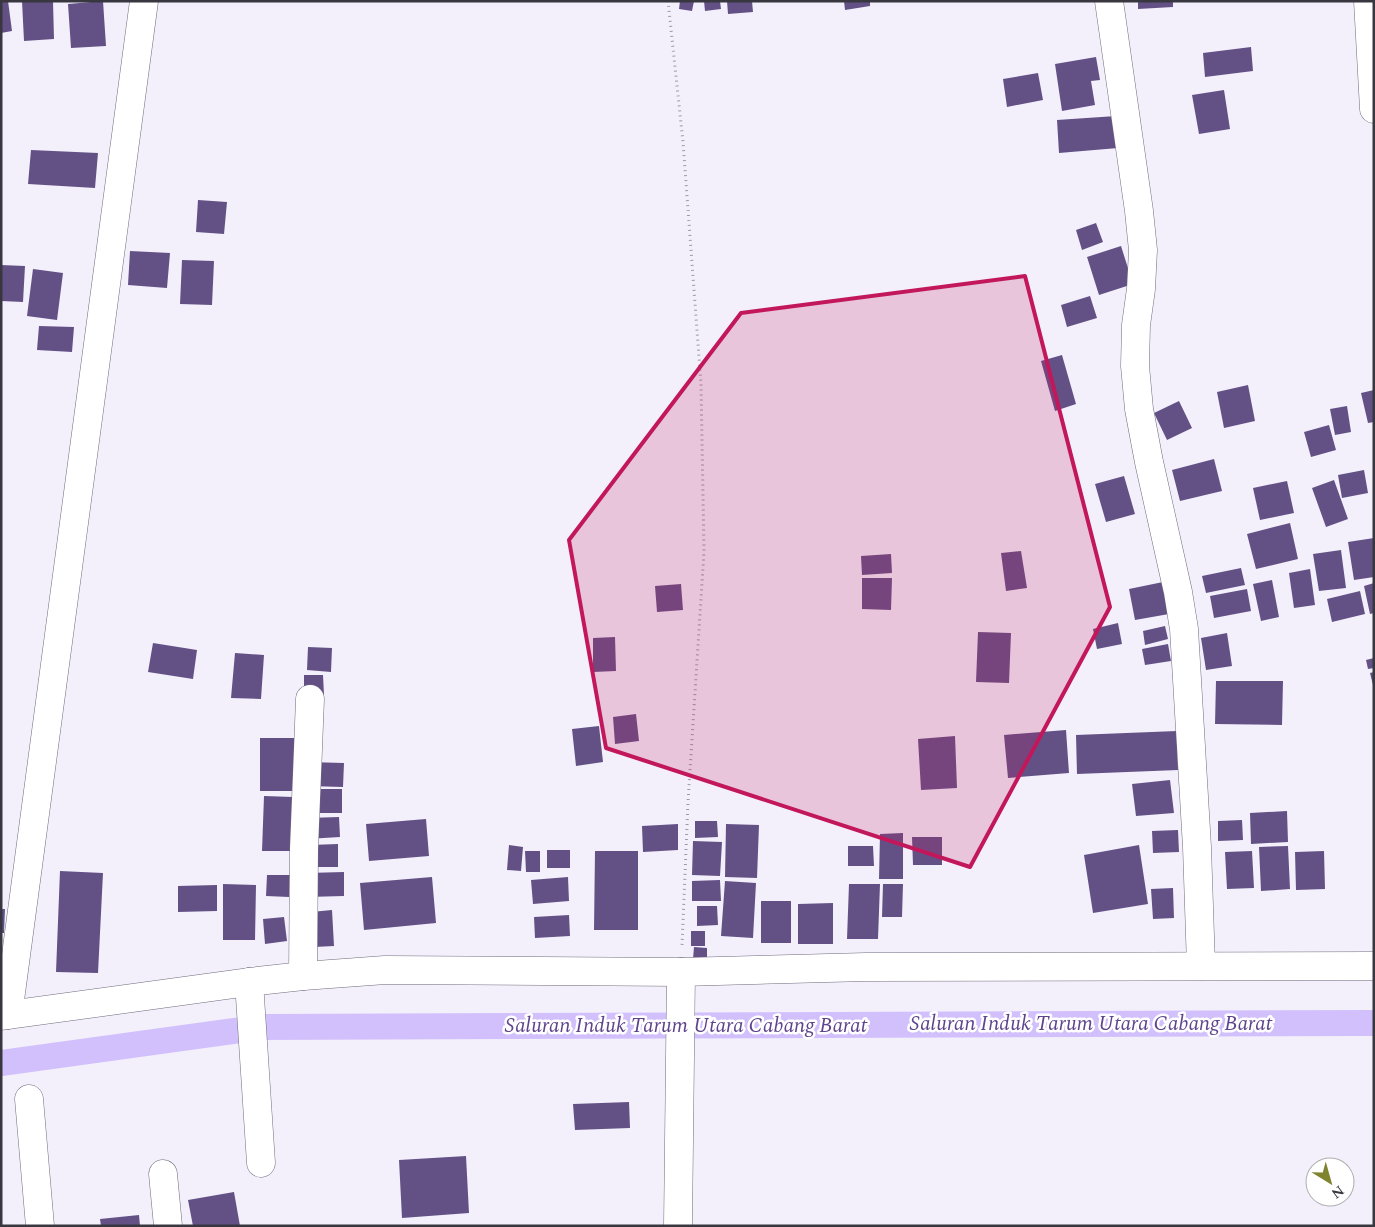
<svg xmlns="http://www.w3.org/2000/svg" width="1375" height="1227" font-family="Spectral,serif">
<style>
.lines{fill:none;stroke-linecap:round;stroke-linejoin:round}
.canal{stroke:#d2c0fc;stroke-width:26}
.building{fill:#635186}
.minor-casing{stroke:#706b7d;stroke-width:29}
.major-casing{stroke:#706b7d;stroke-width:29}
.path{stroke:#9c9aa4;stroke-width:3;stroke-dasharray:1 4;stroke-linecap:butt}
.minor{stroke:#fff;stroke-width:28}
.major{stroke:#fff;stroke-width:28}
.marked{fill:#c2185b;fill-opacity:0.2;stroke:#c2185b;stroke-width:4;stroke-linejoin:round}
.labels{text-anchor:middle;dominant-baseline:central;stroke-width:5;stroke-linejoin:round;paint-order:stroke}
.water-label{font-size:21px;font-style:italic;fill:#5e448c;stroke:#fff}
</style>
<rect width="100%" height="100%" fill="#f3f0fc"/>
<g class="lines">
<path class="canal" d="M1 1063 263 1027 1374 1023"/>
</g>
<path class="building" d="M1 1H8L12 31 1 33Z
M22 1H53L54 39 24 41Z
M103 1 106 46 71 48 68 4Z
M680 1H694L692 11 679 9Z
M704 1H720L721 9 705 11Z
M727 1H752L753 12 728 14Z
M844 1H870V6L845 10Z
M1138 1H1173V7L1138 9Z
M1251 47 1253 71 1205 77 1203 53Z
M1096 57 1100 80 1091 81 1095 105 1062 111 1055 64Z
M1038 73 1043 100 1007 107 1003 79Z
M1224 90 1230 129 1199 134 1192 95Z
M1116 116 1118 148 1059 153 1057 120Z
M31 150 98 153 95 188 28 184Z
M198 200 227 202 224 234 196 232Z
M1096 223 1103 242 1082 250 1076 230Z
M1121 246 1133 284 1099 295 1087 257Z
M130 251 170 253 167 288 128 285Z
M182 260 214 261 212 305 180 304Z
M1 265 25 266 23 302 1 301Z
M33 269 63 273 57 320 27 316Z
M1090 296 1097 318 1067 327 1061 305Z
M39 326 74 327 72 352 37 350Z
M1062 355 1076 404 1055 411 1041 361Z
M1248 385 1255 421 1224 428 1217 392Z
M1374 390V422L1368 423 1361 393Z
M1179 401 1192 428 1167 440 1154 413Z
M1347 406 1351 432 1335 435 1330 409Z
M1329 425 1336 450 1311 457 1304 432Z
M1214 459 1222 491 1180 501 1172 470Z
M1364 470 1368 493 1342 498 1338 475Z
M1124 476 1135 514 1106 522 1095 484Z
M1334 480 1348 519 1326 527 1312 488Z
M1287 481 1294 513 1260 520 1253 488Z
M1290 523 1298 559 1256 569 1247 534Z
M1374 538V577L1354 580 1348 542Z
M1341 550 1346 588 1319 591 1313 554Z
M1021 551 1027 588 1006 591 1001 553Z
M891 554 892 573 862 575 861 556Z
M1241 568 1245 585 1206 593 1202 576Z
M1310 569 1315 605 1294 608 1289 573Z
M862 578H892L891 610 862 609Z
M1272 580 1279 617 1261 621 1253 584Z
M1163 582 1169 614 1135 620 1129 589Z
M1374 583V613L1370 614 1364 586Z
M681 584 683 610 657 612 655 586Z
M1247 589 1251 611 1214 618 1210 596Z
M1360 591 1365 614 1332 622 1327 599Z
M1118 623 1122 644 1097 649 1093 629Z
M1165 626 1168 639 1145 645 1143 631Z
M978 632 1011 633 1009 683 976 682Z
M1227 633 1232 666 1206 670 1201 638Z
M615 637 616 671 593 672V638Z
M153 643 197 650 193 679 148 672Z
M1168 644 1171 661 1145 665 1142 649Z
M308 647 332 648 331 672 307 670Z
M235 653 264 655 261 699 231 698Z
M1374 658V668L1368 669 1366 660Z
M1374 672V685H1373L1370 673Z
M304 675H323L324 695 304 696Z
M1216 681H1283L1282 725 1215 724Z
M636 714 639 741 615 744 613 717Z
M599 726 603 762 576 766 572 729Z
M1066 730 1069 773 1008 778 1004 735Z
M1177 731 1178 770 1077 774 1076 735Z
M955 736 957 788 921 790 918 739Z
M260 738H300L299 791H260Z
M308 762 344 763 343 787 308 786Z
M1170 780 1174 813 1136 816 1132 784Z
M307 789H342V813H307Z
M264 796 293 797 292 851H262Z
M1287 811 1288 842 1251 844 1250 813Z
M339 817 340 837 307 839V818Z
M426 819 429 856 369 861 366 824Z
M1242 820 1243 840 1218 841V821Z
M695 821H717L718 837 695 838Z
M678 824V850L643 852 642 826Z
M726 824 759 825 757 878 725 877Z
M1178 830 1179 852 1153 853 1152 831Z
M903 833V879H879L880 834Z
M912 837H942V865H913Z
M693 841 722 842 720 876 692 875Z
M338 844V867H310V845Z
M509 845 523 847 521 871 507 870Z
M1139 845 1148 904 1093 913 1084 855Z
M848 846H873L874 866H848Z
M1288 846 1290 889 1261 891 1259 847Z
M547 850H570V868H547Z
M525 851H540V872H526Z
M595 851H638V930H594Z
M1252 851 1254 888 1227 889 1225 852Z
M1324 851 1325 889 1296 890 1295 852Z
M60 871 103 873 98 973 56 972Z
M344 872V896L307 897V873Z
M267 875H290L289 897 266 896Z
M432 877 436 923 364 930 360 883Z
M568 877 569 901 533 904 531 880Z
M720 880 721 901H692V881Z
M725 881 756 883 753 938 721 936Z
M223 884 256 885 255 940H223Z
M849 884H880L878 939H847Z
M883 884H903L902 917H882Z
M217 885V911L178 912V886Z
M1173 888 1174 918 1153 919 1151 889Z
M761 901H791V943H761Z
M833 903V944H798V904Z
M697 906H717L718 925 697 926Z
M1 909H5L4 933H1Z
M332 910 334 946 314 947 311 912Z
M569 915 570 936 535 938 534 917Z
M284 917 287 941 265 944 263 919Z
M691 931H705V946H691Z
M694 947 707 948V960L693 959Z
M629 1102 630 1128 575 1130 573 1104Z
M466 1156 469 1213 402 1218 399 1160Z
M234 1192 240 1226H193L188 1200Z
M139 1215 140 1226H101L100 1219Z"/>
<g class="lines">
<g class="minor-casing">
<path id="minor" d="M1109 1 1139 211 1143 250 1141 289 1136 325 1135 366 1139 409 1149 462 1178 592 1184 629 1197 847 1201 966
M1368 1 1374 109
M303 976 304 849 310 699
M249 982 261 1163
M8 1015 144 1
M29 1099 40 1226
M163 1174 168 1226
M678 1226 681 972"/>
</g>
<g class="major-casing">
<path id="major" d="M1 1016 249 982 303 976 385 970 681 972 866 967 1374 966"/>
</g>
<path class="path" d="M668 1 683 142 701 384 704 552 688 802 682 946"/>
<use href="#minor" class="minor"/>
<use href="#major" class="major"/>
</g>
<path class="marked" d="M1025 276 1110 607 970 867 606 748 569 540 741 313Z"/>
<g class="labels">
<g class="water-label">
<text x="1091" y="1024">Saluran Induk Tarum Utara Cabang Barat</text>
<text x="686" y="1026">Saluran Induk Tarum Utara Cabang Barat</text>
</g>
</g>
<rect width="1375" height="1227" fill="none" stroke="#38363e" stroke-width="5"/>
<g transform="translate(1330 1182) rotate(143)"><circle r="24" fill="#ffffff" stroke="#afafb2"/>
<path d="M0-4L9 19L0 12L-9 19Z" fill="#80842e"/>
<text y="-8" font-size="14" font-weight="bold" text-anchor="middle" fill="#38363e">N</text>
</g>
</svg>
